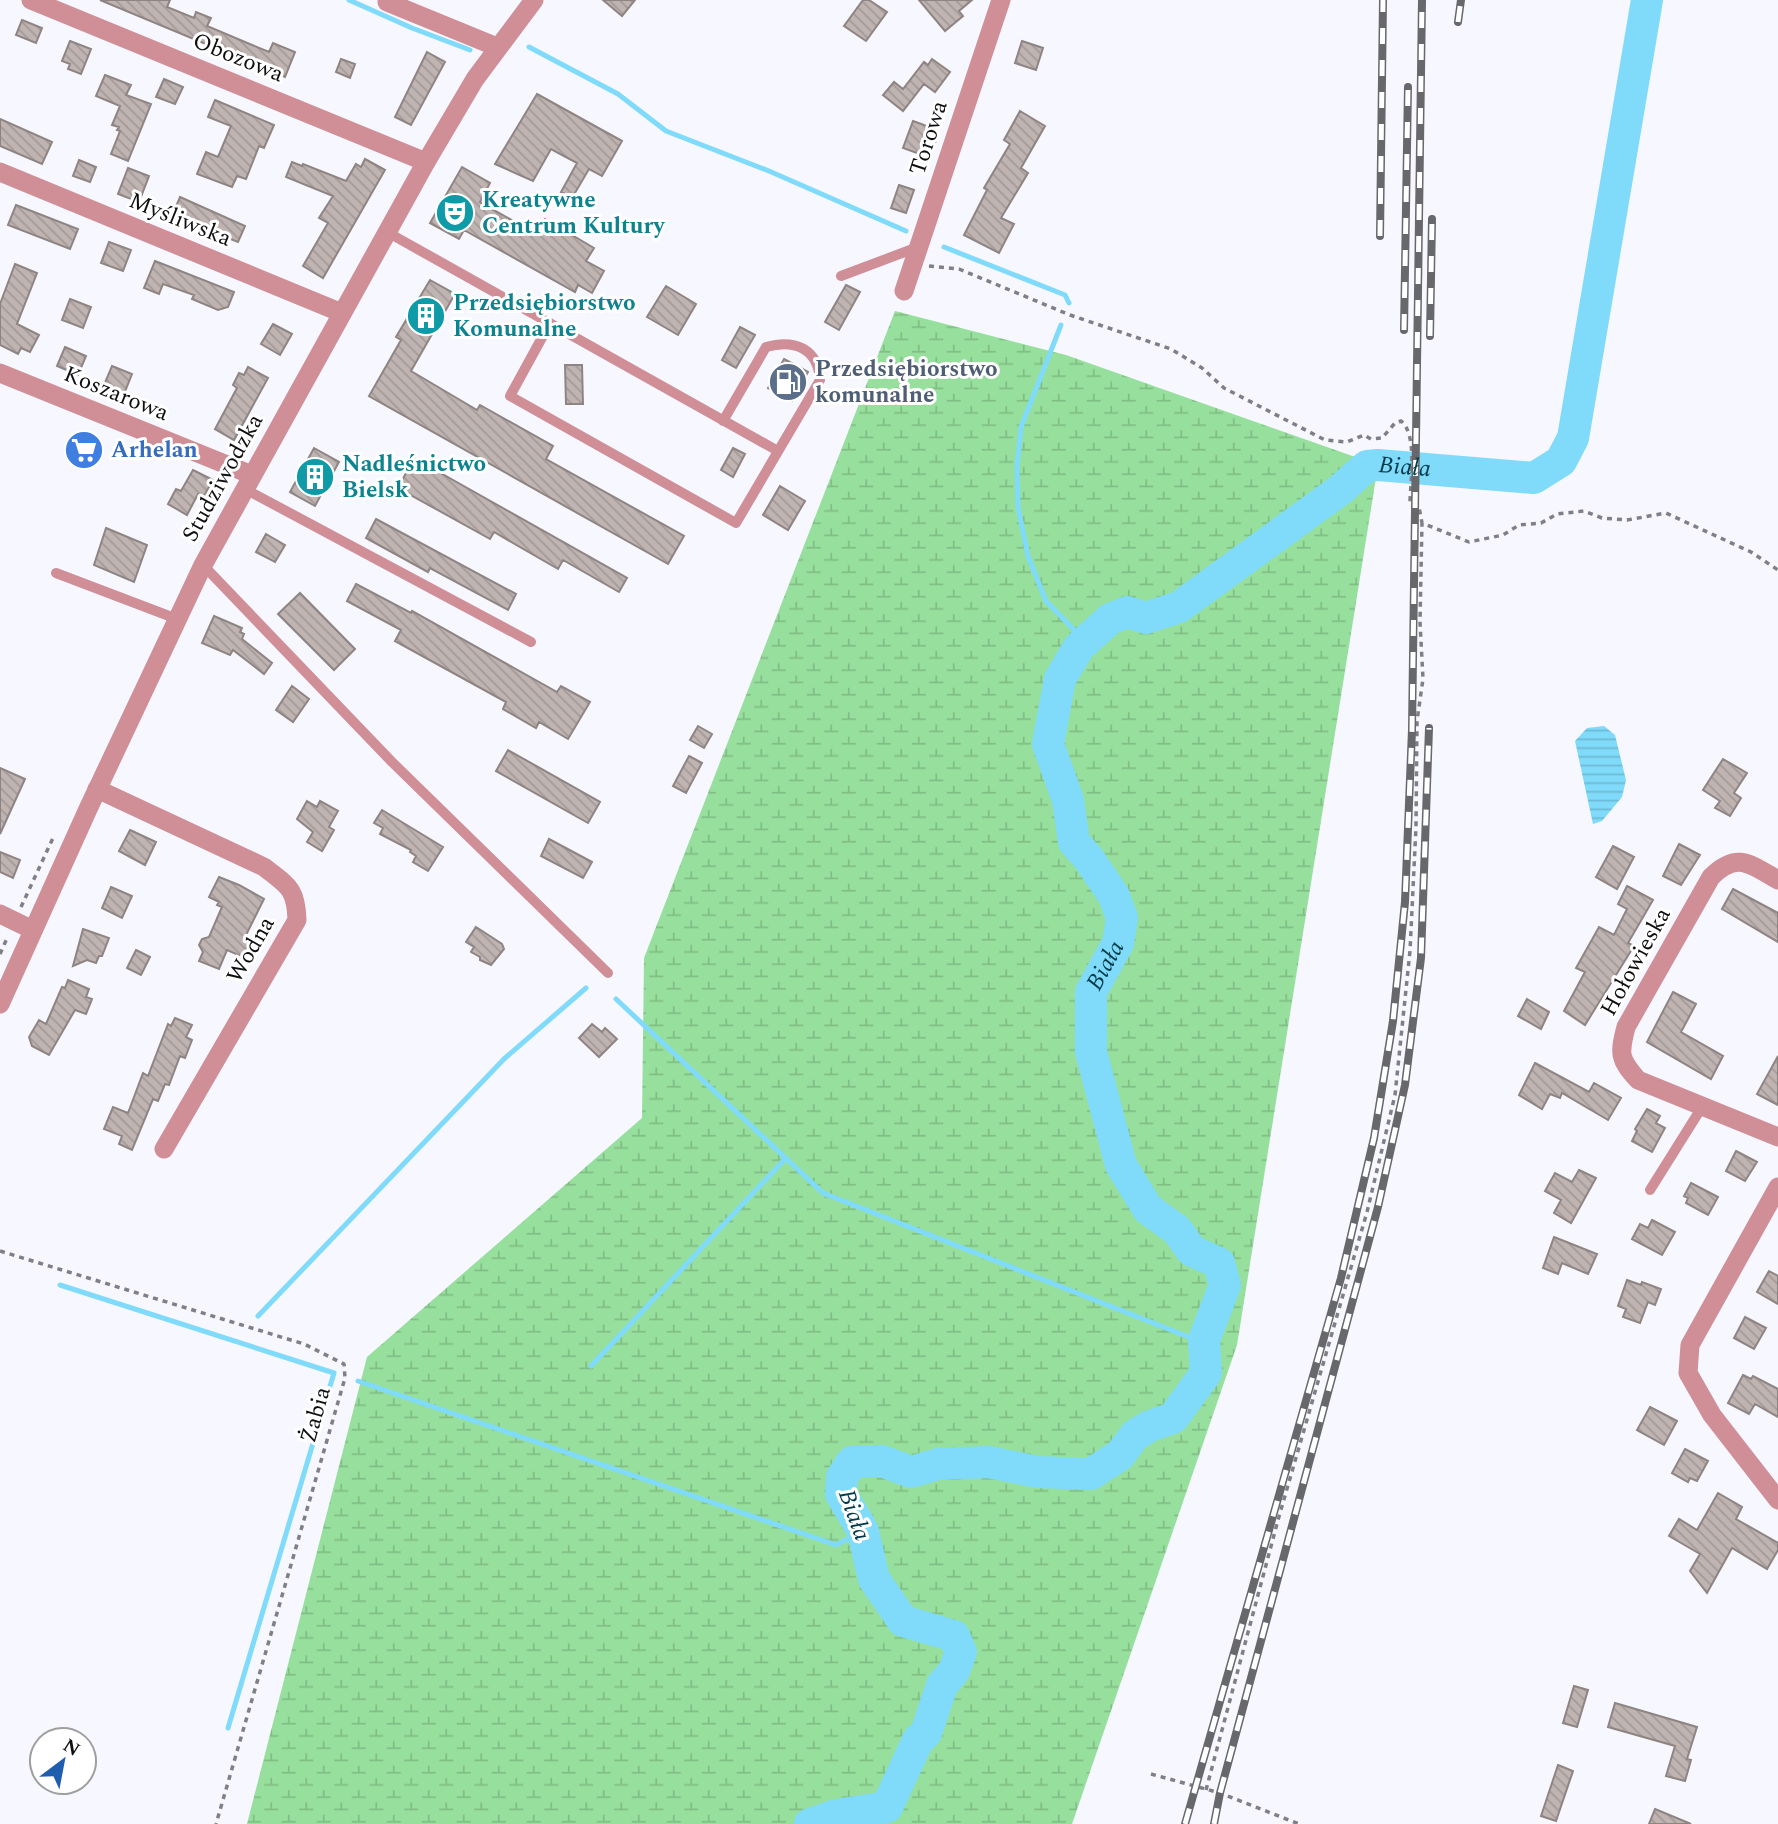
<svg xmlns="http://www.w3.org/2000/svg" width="1778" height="1824" font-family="Spectral,serif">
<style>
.wetland{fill:url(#wetland-marsh)}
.water{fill:url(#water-rules)}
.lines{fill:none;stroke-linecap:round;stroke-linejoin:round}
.stream{stroke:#80dafa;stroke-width:5}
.river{stroke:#80dafa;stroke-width:32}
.building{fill:url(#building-back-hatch);stroke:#8e8482;stroke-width:2}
.path{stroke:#7f7f84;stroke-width:3.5;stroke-dasharray:5 5;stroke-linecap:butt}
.service{stroke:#d08e97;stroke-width:10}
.minor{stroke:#d08e97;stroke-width:19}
.tertiary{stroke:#d08e97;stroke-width:19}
.rail-casing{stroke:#67676c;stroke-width:8}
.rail{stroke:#fff;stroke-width:5;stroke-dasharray:16;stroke-linecap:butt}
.labels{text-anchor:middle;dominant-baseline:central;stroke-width:6;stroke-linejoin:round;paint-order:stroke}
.street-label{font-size:23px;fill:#0f0f12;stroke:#fff}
.culture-label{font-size:23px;font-weight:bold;fill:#0d838f;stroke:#fff;text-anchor:start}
.service-label{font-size:23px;font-weight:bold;fill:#4e5e75;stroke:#fff;text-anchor:start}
.shop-label{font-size:23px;font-weight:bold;fill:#366cbe;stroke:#fff;text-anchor:start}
.water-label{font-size:24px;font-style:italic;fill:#023c4c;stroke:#fff}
</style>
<defs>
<pattern id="wetland-marsh" width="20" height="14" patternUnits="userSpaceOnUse" patternTransform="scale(1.75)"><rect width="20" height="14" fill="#97df9c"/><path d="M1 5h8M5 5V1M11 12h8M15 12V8" fill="none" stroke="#81be85"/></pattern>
<pattern id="water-rules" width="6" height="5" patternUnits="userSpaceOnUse" patternTransform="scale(1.75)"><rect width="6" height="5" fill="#80dafa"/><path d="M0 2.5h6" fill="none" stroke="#6dbad5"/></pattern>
<pattern id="building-back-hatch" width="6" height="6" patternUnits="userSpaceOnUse" patternTransform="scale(1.75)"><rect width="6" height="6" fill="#bfb4b2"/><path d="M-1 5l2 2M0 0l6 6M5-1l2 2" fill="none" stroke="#a39a98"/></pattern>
</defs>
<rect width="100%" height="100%" fill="#f6f7ff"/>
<path class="wetland" d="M895 311 1066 355 1378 465 1237 1345 1072 1824H247L367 1357 642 1118 644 958Z"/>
<path class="water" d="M1604 726 1615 735 1626 780 1622 797 1602 821 1593 824 1575 741 1587 728Z"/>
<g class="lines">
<path class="stream" d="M349 0 412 28 470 50
M529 47 618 94 666 131 769 171 906 231
M944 247 1065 295 1069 303
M1061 325 1021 427 1017 466 1018 507 1028 556 1046 601 1085 641
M616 999 823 1193 1204 1343
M60 1285 334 1373
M258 1316 504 1059 586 988
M591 1366 786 1158
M358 1381 836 1545 863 1531
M228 1728 334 1373"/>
<path class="river" id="s1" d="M810 1824 836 1815 887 1807 918 1740 926 1733 942 1685 954 1671 961 1652 954 1636 903 1621 874 1579 863 1531 841 1494 842 1477 852 1462 882 1461 911 1472 938 1464 988 1462 1038 1472 1091 1474 1120 1455 1135 1435 1150 1426 1173 1418 1206 1373 1204 1340 1225 1285 1219 1263 1192 1251 1177 1230 1148 1209 1121 1165 1091 1052V992L1118 943 1122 918 1114 896 1089 859 1074 842 1068 800 1048 744 1060 679 1079 647 1110 619 1127 612 1146 618 1179 607 1340 490 1367 466 1378 465 1534 478 1561 461 1573 438 1647 0"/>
</g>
<path class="building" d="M100 0H170L167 7 194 18 196 12 211 18 207 26 269 52 273 43 295 52 285 77Z
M603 0H635L622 16Z
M863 0H869L887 12 866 41 844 26Z
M919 0H972L959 11 963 16 945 31Z
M22 20 42 28 36 43 16 35Z
M70 41 91 49 81 74 68 69 70 64 62 61Z
M1022 41 1043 48 1036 70 1015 63Z
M427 52 445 62 411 125 395 117Z
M341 59 355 64 350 78 336 72Z
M932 59 950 72 935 92 924 84 903 111 883 95 894 82 903 89 924 62 928 65Z
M105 75 131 85 126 95 151 104 128 161 111 154 120 131 117 130 119 127 112 125 120 106 96 96Z
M164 79 183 87 175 104 156 97Z
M537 94 622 141 602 176 589 169 572 198 561 192 577 163 551 149 533 181 495 164Z
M215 100 274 125 264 148 259 146 246 179 237 176 232 187 197 174 206 152 218 157 231 126 208 117Z
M1020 111 1045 126 1021 168 1028 173 1001 218 1014 224 999 253 964 235 987 190 984 188 1010 144 1004 140Z
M0 119 52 142 42 164 0 146Z
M913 121 935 129 932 135 937 137 933 149 928 148 925 156 903 148Z
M365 159 385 170 323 278 303 266 328 223 319 218 333 196 286 177 292 162 302 166 303 164 346 181 356 164 361 167Z
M79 160 96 167 90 182 73 176Z
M462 167 490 183 480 202 536 234 545 219 594 248 586 261 604 271 592 293 578 285 575 292 464 230 459 239 430 223Z
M128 168 149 176 139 202 118 194Z
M899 185 914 190 906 213 891 208Z
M180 197 245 226 238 242 172 216Z
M16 205 78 229 70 249 8 225Z
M109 242 131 250 123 271 101 263Z
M155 261 234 292 228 307 218 310 192 299 194 295 163 284 159 294 144 288Z
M15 264 37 273 17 324 39 335 30 352 21 348 18 354 0 345V304Z
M430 280 455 294 411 371 477 410 480 405 553 446 546 459 684 536 668 564 369 396 401 340 396 337Z
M846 285 860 292 839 330 825 322Z
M666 286 696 304 678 335 647 317Z
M70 299 91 307 83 328 62 320Z
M273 324 292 334 280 355 261 344Z
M740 327 755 335 736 368 722 360Z
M65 347 86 356 78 375 57 366Z
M784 359 808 372 792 401 768 388Z
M565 365H582L583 404H566Z
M112 366 132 374 124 394 104 385Z
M248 367 268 378 234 440 215 429 237 388 233 385 239 373 244 375Z
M314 448 339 462 315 506 290 492Z
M733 448 745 454 733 477 721 470Z
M414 458 627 578 619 592 563 560 558 569 494 532 490 539 398 488Z
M193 470 213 480 204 496 198 494 187 515 168 504 176 489 181 491Z
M780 486 805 501 788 530 763 515Z
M376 519 516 594 508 610 430 568 428 572 366 538Z
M106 528 147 545 134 582 94 565Z
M266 534 285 545 275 562 256 552Z
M356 584 411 613 412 611 557 692 561 686 590 702 568 739 539 722 536 728 503 709 506 702 395 641 401 630 347 601Z
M300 593 355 649 334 670 278 614Z
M214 616 242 628 240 632 244 634 242 639 272 663 264 674 233 650 230 655 202 643Z
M292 686 309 699 293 722 276 710Z
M698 726 712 734 704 748 690 740Z
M508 750 600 802 588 823 496 771Z
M689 756 702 763 686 793 673 786Z
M1723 759 1747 773 1734 793 1741 798 1730 816 1715 808 1720 801 1703 790Z
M0 768 25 779 0 834Z
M307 801 317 807 320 801 338 811 329 827 334 830 322 851 307 842 313 832 297 819Z
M382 810 443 847 428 871 413 862 416 856 410 852 411 850 380 834 383 828 374 823Z
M130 830 156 842 145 865 119 851Z
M549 839 592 862 583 878 541 856Z
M1679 844 1700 855 1681 885 1663 876Z
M1613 846 1634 857 1617 889 1596 877Z
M0 852 20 860 13 878 0 872Z
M219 877 239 885 264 899 244 939 249 942 243 957 227 950 219 969 199 961 203 952 199 945 202 939 209 937 222 907 217 905 219 902 209 897Z
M1627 886 1653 900 1628 943 1634 946 1585 1025 1564 1011 1585 972 1576 968 1599 927 1614 935 1627 909 1618 904Z
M111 887 132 896 122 918 102 908Z
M1733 889 1778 913V942L1722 909Z
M476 927 502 944 504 949 491 965 480 960V957L471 952 474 947 466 942Z
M83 929 109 938 102 956H99L96 963 87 960 73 966Z
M136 950 150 957 141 975 127 968Z
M68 980 89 989 86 997 92 999 86 1014 75 1010 49 1055 32 1046 29 1037 39 1020 46 1024 62 987 65 988Z
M1673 992 1696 1004 1681 1032 1723 1056 1711 1079 1647 1042Z
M1527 999 1549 1012 1541 1029 1518 1016Z
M175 1018 192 1025 186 1037 192 1040 185 1058 180 1056 169 1085 165 1084 158 1101 153 1099 132 1150 119 1144 122 1136 104 1129 113 1107 128 1113 143 1073 148 1076 168 1024 171 1026Z
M592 1024 602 1032 605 1028 617 1039 599 1057 579 1038Z
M1778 1056V1105L1757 1094Z
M1535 1063 1589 1092 1594 1083 1621 1098 1608 1120 1562 1093 1560 1098 1550 1094 1542 1109 1519 1095Z
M1647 1109 1660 1116 1656 1123 1665 1128 1652 1152 1632 1141 1637 1131 1635 1129Z
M1736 1151 1757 1162 1745 1181 1726 1171Z
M1579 1170 1596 1178 1571 1223 1554 1213 1561 1200 1545 1191 1555 1173 1572 1182Z
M1691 1183 1718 1197 1708 1215 1686 1203 1688 1198 1684 1196Z
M1652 1220 1675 1232 1662 1255 1632 1239 1640 1224 1648 1228Z
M1554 1237 1597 1254 1588 1274 1562 1263 1558 1274 1543 1268Z
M1769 1271 1778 1276V1304L1757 1292Z
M1627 1280 1641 1285 1642 1282 1661 1289 1655 1305 1648 1302 1640 1323 1623 1317 1626 1309 1618 1306Z
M1745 1317 1766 1328 1754 1349 1734 1338Z
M1743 1375 1751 1379 1753 1376 1778 1389V1417L1755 1404 1749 1414 1728 1403Z
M1650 1407 1677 1421 1664 1445 1637 1430Z
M1685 1449 1708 1461 1697 1481 1690 1478 1688 1482 1672 1473Z
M1718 1493 1742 1507 1736 1519 1778 1543V1550L1767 1569 1732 1548 1707 1593 1690 1571 1700 1554 1669 1536 1679 1519 1697 1530Z
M1574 1686 1588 1690 1577 1727 1563 1723Z
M1615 1703 1697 1727 1687 1759 1691 1760 1685 1781 1666 1776 1675 1746 1608 1727Z
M1558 1765 1573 1771 1556 1821 1541 1816Z
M1655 1809 1691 1824H1649Z"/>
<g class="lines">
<path class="path" d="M929 266 959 269 1070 315 1171 349 1202 368 1224 388 1325 440 1347 442 1364 435 1371 439 1382 438 1395 423 1401 421C1418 434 1410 484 1410 504L1419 507 1422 523 1469 542 1503 535 1519 525 1541 523 1557 514 1584 511 1602 518 1627 520 1666 513 1751 552 1778 570
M21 907 53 838
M0 954 8 936
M0 1251 304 1344 344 1364 345 1378 216 1824
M1151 1774 1220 1793 1299 1824
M1206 1790 1278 1520 1367 1212 1395 1095 1410 951 1416 827 1417 721 1423 679 1420 622 1422 523"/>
<path class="service" d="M387 232 778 451
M841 276 918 247
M550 323 510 396 736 523 820 380C818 348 794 339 766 347L723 421
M245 489 531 642
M203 565 392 762 608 973
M56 573 177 619
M1650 1190 1702 1107"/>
<path class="minor" d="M31 0 426 162
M387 2 497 47
M0 172 342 313
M904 291 1001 0
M0 373 252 475
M97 789 264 867C288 886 296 888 297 920L164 1149
M1778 880C1750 864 1737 851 1711 877L1626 1027C1619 1054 1619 1059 1638 1080L1778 1137
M0 914 33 930
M1778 1187 1690 1345 1688 1373 1712 1415 1778 1500"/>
<path class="tertiary" d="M0 1004 88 809 203 565 426 162 475 79 534 0"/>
<g class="rail-casing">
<path id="rail" d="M1458 22 1461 0
M1380 236 1383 0
M1404 330 1408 87
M1430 336 1432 219
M1185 1824 1341 1278 1374 1138 1393 1021 1405 902 1412 730 1422 0
M1214 1824 1220 1793 1378 1207 1405 1085 1421 958 1429 728"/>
</g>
<use href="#rail" class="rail"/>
</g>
<defs>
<g id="theatre-disc" transform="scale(2.0125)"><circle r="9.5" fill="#0f9aa8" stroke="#fff"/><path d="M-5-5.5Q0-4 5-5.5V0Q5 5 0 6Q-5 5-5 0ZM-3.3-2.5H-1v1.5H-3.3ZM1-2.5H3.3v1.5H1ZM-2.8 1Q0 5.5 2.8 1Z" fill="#fff"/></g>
<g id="building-disc" transform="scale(2.0125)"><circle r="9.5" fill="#0f9aa8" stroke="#fff"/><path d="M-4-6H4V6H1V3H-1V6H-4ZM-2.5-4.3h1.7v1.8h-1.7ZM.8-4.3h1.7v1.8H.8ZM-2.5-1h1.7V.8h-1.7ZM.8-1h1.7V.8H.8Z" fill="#fff"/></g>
<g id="fuel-disc" transform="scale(2.0125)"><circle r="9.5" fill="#5c6f8a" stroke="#fff"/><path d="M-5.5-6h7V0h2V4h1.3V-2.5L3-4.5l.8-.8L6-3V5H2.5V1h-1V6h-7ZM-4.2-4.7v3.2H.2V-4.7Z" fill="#fff"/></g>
<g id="supermarket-disc" transform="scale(2.0125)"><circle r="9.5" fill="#3f7fe0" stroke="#fff"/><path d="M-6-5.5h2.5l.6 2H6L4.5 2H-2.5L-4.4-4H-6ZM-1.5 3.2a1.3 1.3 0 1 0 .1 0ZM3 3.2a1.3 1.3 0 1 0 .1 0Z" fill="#fff"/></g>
</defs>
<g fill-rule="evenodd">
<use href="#theatre-disc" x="455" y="213"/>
<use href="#building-disc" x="426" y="316"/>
<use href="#fuel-disc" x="788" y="382"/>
<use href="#supermarket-disc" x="84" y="450"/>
<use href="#building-disc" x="315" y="477"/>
</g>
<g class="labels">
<g class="street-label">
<text transform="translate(238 58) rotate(22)">Obozowa</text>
<text transform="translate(929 138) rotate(-72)">Torowa</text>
<text transform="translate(180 220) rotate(22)">Myśliwska</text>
<text transform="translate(116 394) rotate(22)">Koszarowa</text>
<text transform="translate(223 478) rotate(-61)">Studziwodzka</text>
<text transform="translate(251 950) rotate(-60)">Wodna</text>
<text transform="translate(1636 962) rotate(-61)">Hołowieska</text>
<text transform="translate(316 1415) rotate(-74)">Żabia</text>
</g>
<g class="culture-label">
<text x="482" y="200">Kreatywne<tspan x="482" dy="26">Centrum Kultury</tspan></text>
<text x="453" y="303">Przedsiębiorstwo<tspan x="453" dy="26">Komunalne</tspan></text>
<text x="342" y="464">Nadleśnictwo<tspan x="342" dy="26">Bielsk</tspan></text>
</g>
<g class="service-label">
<text x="815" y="369">Przedsiębiorstwo<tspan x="815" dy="26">komunalne</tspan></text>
</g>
<g class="shop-label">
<text x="111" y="450">Arhelan</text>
</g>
<g class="water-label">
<text stroke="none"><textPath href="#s1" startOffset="2102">Biała</textPath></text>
<text stroke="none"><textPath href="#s1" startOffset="1367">Biała</textPath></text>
<text transform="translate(854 1515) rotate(70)">Biała</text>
</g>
</g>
<g transform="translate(63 1761) rotate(32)"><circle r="33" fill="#ffffff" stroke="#9f9fa0" stroke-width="2"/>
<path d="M0-5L12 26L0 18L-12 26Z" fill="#1f5eaf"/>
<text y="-10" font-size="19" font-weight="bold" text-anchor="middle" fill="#0f0f12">N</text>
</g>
</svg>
